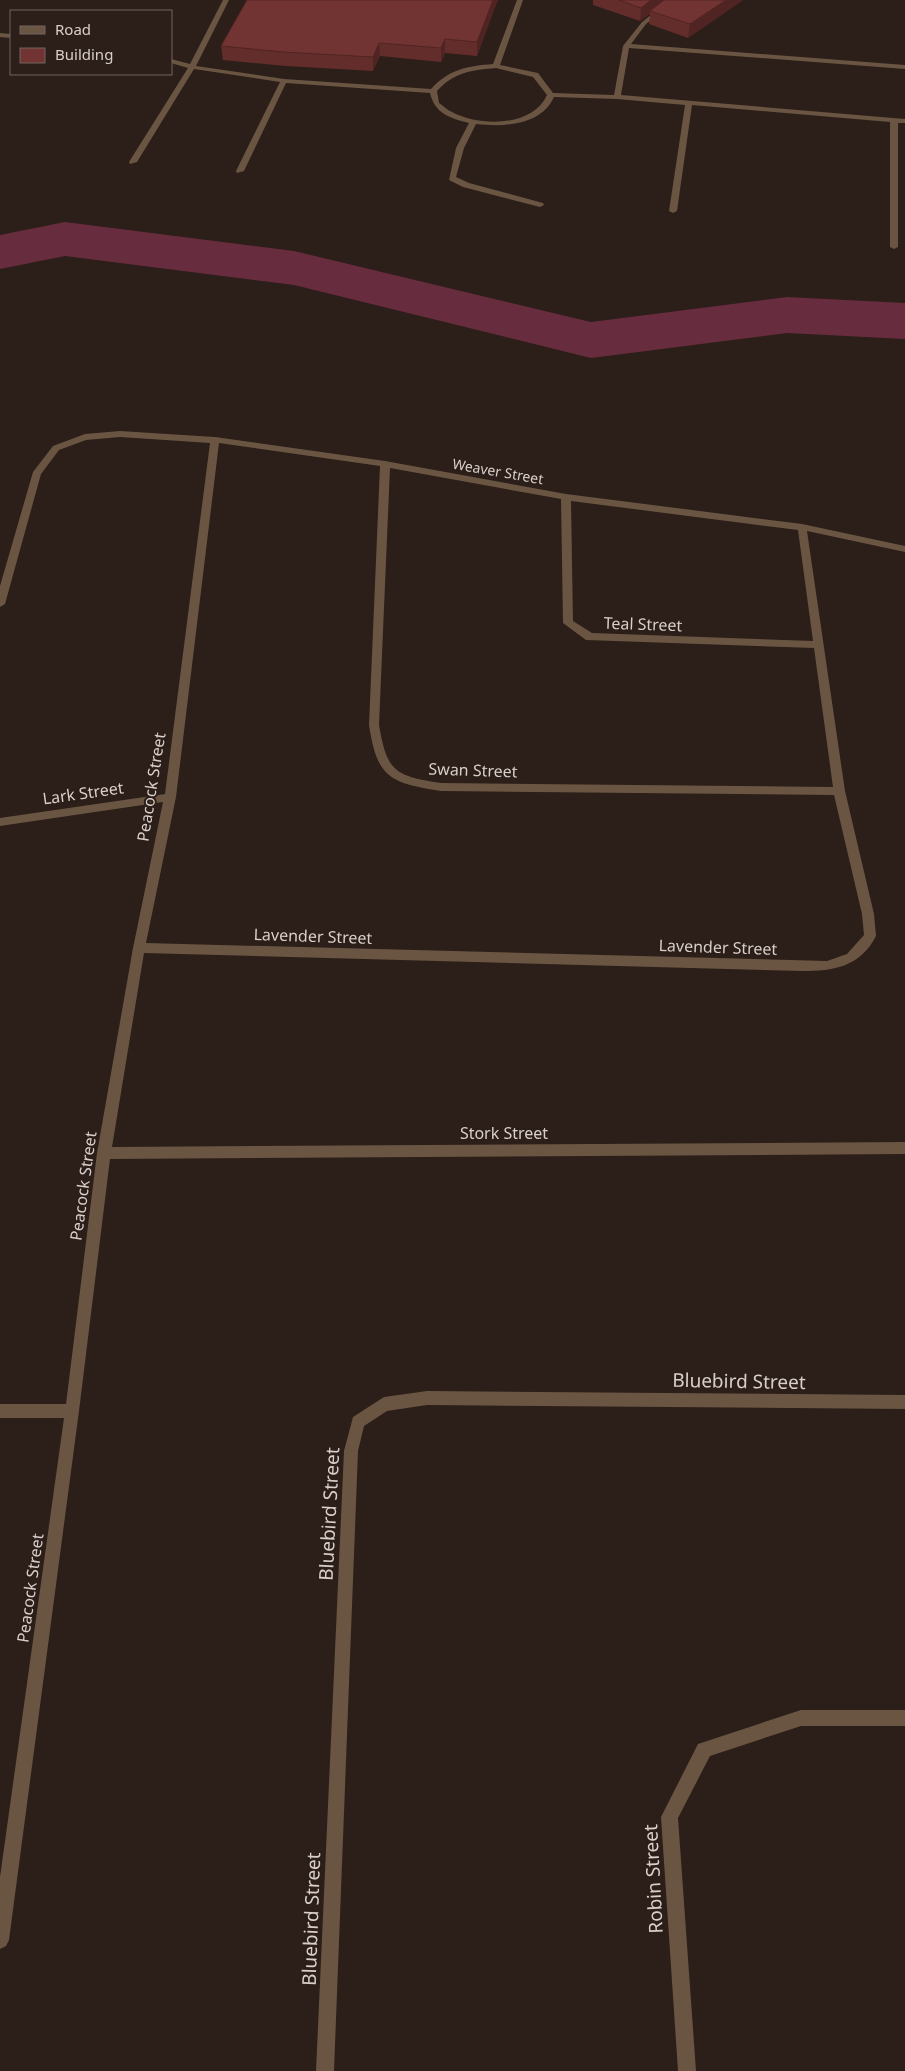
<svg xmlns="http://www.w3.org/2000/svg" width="905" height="2071" font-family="'Noto Sans',sans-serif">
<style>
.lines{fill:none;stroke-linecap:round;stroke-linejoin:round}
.river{fill:#682c3f;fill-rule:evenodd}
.street{fill:#695542;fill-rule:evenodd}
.wall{fill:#622d2b}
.shaded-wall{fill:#502423}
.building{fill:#723432;stroke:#502423}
.labels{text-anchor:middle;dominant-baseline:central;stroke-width:4;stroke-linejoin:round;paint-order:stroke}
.far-street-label{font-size:14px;fill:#d8cfcb;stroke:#2c1e18}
.street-label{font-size:16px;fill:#d8cfcb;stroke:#2c1e18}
.near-street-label{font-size:19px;fill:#d8cfcb;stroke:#2c1e18}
</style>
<rect width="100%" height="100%" fill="#2c1e18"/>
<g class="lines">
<path class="river" d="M65 222 294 251 591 322 787 297 905 303V339L787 333 591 358 294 285 65 256 0 269V235Z"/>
<path class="street" d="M223 0H229L196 66 284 79 431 89C449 69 468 66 493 64L517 0H523L500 65 538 73 553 93 614 95 623 46 642 22 670 0H677L646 24 631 44 905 65V69L629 48 621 95 905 119V123H898V247L894 249 890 247V122L692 105 677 211 673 213 669 211 685 105 617 99 554 97C541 126 503 127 476 124L464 148 456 177 469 183 543 203 544 205 540 207 463 187 449 180 456 148 469 123C450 118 435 114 430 93L286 83 244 171 237 173 236 171 280 82 194 69 137 162 130 164 129 162 188 68 171 63V59L190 64ZM496 68 533 77 547 95C533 127 480 127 452 112 447 110 444 106 439 103L437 91C454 72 472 70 496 68Z
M0 33 11 34V38L0 37Z
M120 431 215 437 385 461 566 494 802 524 905 546V552L807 531 845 791 874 914 876 936C860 967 834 971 802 971L144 953 112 1147 905 1142V1154L110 1159 79 1411 9 1940 6 1946 0 1949V1877L64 1418H0V1404H66L97 1153 133 948 163 802 0 826V818L165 794 210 443 120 437 86 440 59 450 41 474 5 604 0 607V586L33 472 53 446 85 434ZM219 443 380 466 369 725C377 778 390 783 441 791L834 795 862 914 864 935 847 954 827 961 146 943 176 797ZM390 468 561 499 563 623 586 640 814 648 833 787 441 783C395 776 387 772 379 725ZM571 501 798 530 813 641 592 633 573 621Z
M427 1391 905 1395V1409L427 1405 387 1411 364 1426 358 1451 334 2071H316L344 1451 353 1417 384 1397Z
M801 1710H905V1726H801L710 1756 678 1818 696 2071H678L661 1817 698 1744Z"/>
</g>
<path class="wall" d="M247 0H498L495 7 477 56 445 53 441 62 380 56 373 71 286 66 223 60 221 46Z
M593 0H743L688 38 649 24 650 14 640 21 593 5Z"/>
<path class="shaded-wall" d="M493 0H498L495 7 477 56V42Z
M651 0H667L650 11V14L640 21 641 8Z
M726 0H743L688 38 690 24Z
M445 39V53L441 62V48Z
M379 43 380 56 373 71V57Z"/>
<path class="building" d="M247 0H493L477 42 445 39 441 48 379 43 373 57 284 52 221 46Z
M619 0H651L641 8Z
M664 0H726L690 24 650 11Z"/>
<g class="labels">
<g class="far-street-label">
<text transform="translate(498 471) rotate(10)">Weaver Street</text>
</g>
<g class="street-label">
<text transform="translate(643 624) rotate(2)">Teal Street</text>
<text transform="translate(473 770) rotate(2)">Swan Street</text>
<text transform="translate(151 787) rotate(-81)">Peacock Street</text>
<text transform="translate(83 793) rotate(-8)">Lark Street</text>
<text transform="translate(313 936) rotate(2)">Lavender Street</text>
<text transform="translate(718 947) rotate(2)">Lavender Street</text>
<text x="504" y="1133">Stork Street</text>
<text transform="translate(83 1186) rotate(-82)">Peacock Street</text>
<text transform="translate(30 1588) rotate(-82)">Peacock Street</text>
</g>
<g class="near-street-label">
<text transform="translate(739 1381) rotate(1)">Bluebird Street</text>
<text transform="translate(329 1514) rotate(-87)">Bluebird Street</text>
<text transform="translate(653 1879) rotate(-93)">Robin Street</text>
<text transform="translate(311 1919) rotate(-88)">Bluebird Street</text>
</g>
</g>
<rect x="10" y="10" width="162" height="65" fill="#2c1e18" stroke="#716560"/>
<rect x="20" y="26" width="25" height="8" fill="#695542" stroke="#716560"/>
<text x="55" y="35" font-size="15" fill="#d8cfcb">Road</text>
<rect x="20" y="48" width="25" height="15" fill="#723432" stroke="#716560"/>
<text x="55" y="60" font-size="15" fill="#d8cfcb">Building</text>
</svg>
